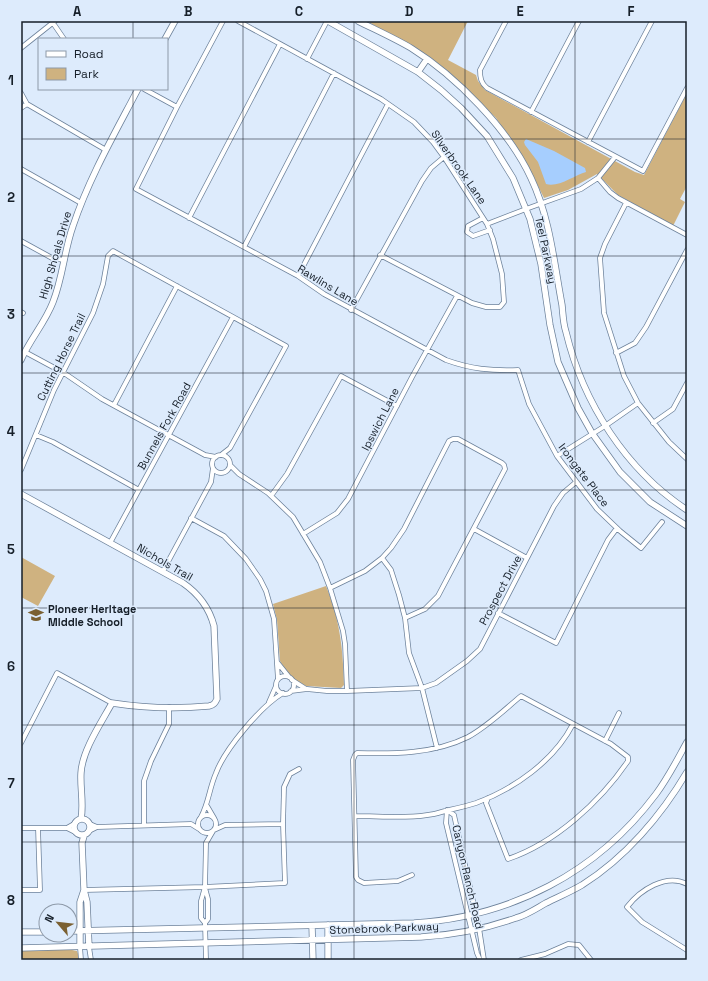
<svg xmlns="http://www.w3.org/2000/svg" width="708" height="981" font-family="'Space Grotesk',sans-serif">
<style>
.green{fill:#cfb280}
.water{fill:#a6cefe}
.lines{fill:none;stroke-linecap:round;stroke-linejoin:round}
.street-casing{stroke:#6d829b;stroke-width:5.5}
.secondary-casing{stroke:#6d829b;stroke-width:7}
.street{stroke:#fff;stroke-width:4}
.secondary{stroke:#fff;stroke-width:5.5}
.grid{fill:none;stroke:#161f29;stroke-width:1;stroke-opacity:0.55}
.labels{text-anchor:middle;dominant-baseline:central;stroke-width:3;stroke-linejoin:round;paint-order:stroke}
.street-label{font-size:11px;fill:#161f29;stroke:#ddebfc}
.poi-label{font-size:11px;font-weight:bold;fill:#161f29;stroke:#ddebfc;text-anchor:start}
.neatline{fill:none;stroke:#161f29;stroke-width:1.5}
.grid-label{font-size:13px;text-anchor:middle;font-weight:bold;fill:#161f29}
</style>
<rect width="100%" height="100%" fill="#ddebfc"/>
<path class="green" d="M367 21H468L448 60 476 75 478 81 485 90 635 172 644 175 687 93V186L680 199 685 202 673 226 618 195 597 174 568 190 544 198 532 174 496 118 443 68Z
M21 557 55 576 38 606 21 597Z
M326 586C340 620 343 649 344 685L341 688 306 686 294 680 288 674 280 661 277 620 273 604Z
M21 950H72L77 951 80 960H21Z"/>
<path class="water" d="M526 139 554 151 585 168 586 172C575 175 558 188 546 184L538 162 525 145 524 142Z"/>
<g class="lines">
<g class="street-casing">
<path id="street" d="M223 21 177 107 136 189 298 276 324 294 446 360C471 369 491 371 518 370L529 404 557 456 597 509 620 531 641 548 662 522
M238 21 381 99 414 122 433 142 444 157 487 224 493 239 502 274 504 302 500 307H486L472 303 380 255
M506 21 480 70C480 78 481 83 487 88L643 171 687 88
M53 23 64 39
M21 48 55 21
M307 59 327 21
M144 89 177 107
M21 93 27 104 106 150
M21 108 27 104
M531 112 579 21
M588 142 652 21
M21 169 81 203
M598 178 610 192 618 198 687 235
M626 203 605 244 600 258 604 313 624 376 638 403 669 442 687 459
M189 218 280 44
M483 218 468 226 467 232 473 236 490 230
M487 224 526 209 581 189 598 178 615 157
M21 241 52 258 64 260
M244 247 334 73
M298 276 388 104
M351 310 422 181 431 168 444 157
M21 312 23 313
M25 352 64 373 102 399 205 455 216 457
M616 353 635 343 646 327 687 250
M114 405 177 286
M653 423 673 409 687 383
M36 435 53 442 139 490
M212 464a9 9 0 1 1 18 0a9 9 0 1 1-18 0Z
M557 456 605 426 638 403
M230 465 239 474 268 493 293 517 320 562 330 588 343 631 345 644 347 691
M21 470 54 390 93 313 103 284 108 256 113 251 286 346 230 448 221 455
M271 496 287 474 341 376 397 406
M191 518 224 536 246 559 260 579 266 591 274 619 278 679
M474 529 527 558
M303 534 337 513 348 499 412 377 457 296
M110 543 233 317
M382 558 391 570 399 595 405 618 409 653 422 688 437 748
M163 571 211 482 213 468
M330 588 365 571 382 558 391 548 404 529 449 441 453 439H458L502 463 504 465 505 469 438 596 425 609 405 618
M498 613 556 643 608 540 617 528
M277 662 289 677
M276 685a9 9 0 1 1 18 0a9 9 0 1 1-18 0Z
M292 680 306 689
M291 691 307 689 327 691H347L422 688 436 683 467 661 480 649 554 506 563 493 576 482
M269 702 276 686
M605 741 619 713
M21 743 57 673 112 703
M207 806 214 818
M447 810 454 815 479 928 484 960
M447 810 446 823 477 953 480 960
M198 824a9 9 0 1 1 18 0a9 9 0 1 1-18 0Z
M355 816C381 816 408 819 434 814 439 813 444 811 449 810 458 808 467 806 476 803 514 789 554 761 573 724
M201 817C209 802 209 789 216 773 225 749 261 706 283 693
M90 824 97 827 191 824 199 829
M144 825V781L151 761 169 724V707
M21 828H67L75 832
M67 828 74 824
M91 830 97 827
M214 830 225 825 283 824
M412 875 398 881 364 883 358 880 356 877 353 760 355 755 357 753C394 754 434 754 468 737 488 726 504 710 521 696L611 744 628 757V761C600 802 555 843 508 859L486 803 488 798
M687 884C666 873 640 890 627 907L642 922 687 950
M21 890H40L38 828
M84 890 205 887 285 883 283 824 284 787 290 774 299 769
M205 923 208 919V899L205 888
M80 947 81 960
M89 947 91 960
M206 960 205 923 201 918V901L205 887 206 843 213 831
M521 960 545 954 568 944 579 945 591 960"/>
</g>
<g class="secondary-casing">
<path id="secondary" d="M328 21 418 72 441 90 461 108 487 136 513 178 530 219 541 264 550 325 558 362 578 408 592 433 620 472 650 502 687 526
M358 21C376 30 394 38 411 48 456 76 509 130 531 178 550 218 554 262 562 305 563 314 563 323 566 332 583 403 626 470 687 510
M165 39 175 21
M418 72 427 59
M21 360C30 339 45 323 53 302 63 277 64 251 73 226 89 178 115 133 138 89
M21 494 183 583C199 594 209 607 214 626L217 699C215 703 214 705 209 706 177 709 144 708 112 703 101 723 82 751 81 773 80 788 84 804 81 819
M74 827a8 8 0 1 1 16 0a8 8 0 1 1-16 0Z
M84 836 82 843 84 890 87 902 89 947
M328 925V960
M312 926 313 960
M70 931 414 923C511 917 597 873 656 794 668 778 677 760 687 742
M21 932H46
M80 947V902L84 890
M21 948 421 937C453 935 485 929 516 918 527 915 537 908 546 903 558 897 570 892 582 885 625 858 661 816 687 772"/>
</g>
<use href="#street" class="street"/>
<use href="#secondary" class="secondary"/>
</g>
<path class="grid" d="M133 21V39M243 21V960M354 21V960M465 21V960M575 21V960M133 89V960M21 139H687M21 256H687M21 373H687M21 490H687M21 608H687M21 725H687M21 842H687"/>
<defs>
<g id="school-bare" transform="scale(1.2)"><path d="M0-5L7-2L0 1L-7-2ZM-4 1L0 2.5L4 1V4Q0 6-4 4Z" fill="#7a6032" stroke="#ddebfc" stroke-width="2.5" paint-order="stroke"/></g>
</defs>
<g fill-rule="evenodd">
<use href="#school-bare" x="36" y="615"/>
</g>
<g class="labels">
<g class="street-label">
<text transform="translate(459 167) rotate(55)">Silverbrook Lane</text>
<text transform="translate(546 250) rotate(78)">Teel Parkway</text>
<text transform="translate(55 255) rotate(-74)">High Shoals Drive</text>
<text transform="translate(328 285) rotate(31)">Rawlins Lane</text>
<text transform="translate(61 357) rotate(-64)">Cutting Horse Trail</text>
<text transform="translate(380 419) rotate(-63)">Ipswich Lane</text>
<text transform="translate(164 426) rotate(-61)">Bunnels Fork Road</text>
<text transform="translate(584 475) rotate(53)">Irongate Place</text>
<text transform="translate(165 562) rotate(30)">Nichols Trail</text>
<text transform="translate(500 590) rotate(-62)">Prospect Drive</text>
<text transform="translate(468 877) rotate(77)">Canyon Ranch Road</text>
<text transform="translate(384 928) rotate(-2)">Stonebrook Parkway</text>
</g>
<g class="poi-label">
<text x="48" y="609">Pioneer Heritage<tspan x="48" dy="13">Middle School</tspan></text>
</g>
</g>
<rect width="708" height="981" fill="none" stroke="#ddebfc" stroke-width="44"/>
<rect x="38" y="38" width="130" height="52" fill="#ddebfc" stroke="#8d99a8"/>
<rect x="46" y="51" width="20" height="6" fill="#ffffff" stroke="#8d99a8"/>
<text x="74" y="58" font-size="12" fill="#161f29">Road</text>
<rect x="46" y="68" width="20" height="12" fill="#cfb280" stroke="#8d99a8"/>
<text x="74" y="78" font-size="12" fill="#161f29">Park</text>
<g transform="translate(58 923) rotate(298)"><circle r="19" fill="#ddebfc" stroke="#8d99a8"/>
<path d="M0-3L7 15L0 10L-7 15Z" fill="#7a6032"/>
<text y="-6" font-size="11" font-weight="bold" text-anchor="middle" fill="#161f29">N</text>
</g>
<rect x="22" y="22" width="664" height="937" class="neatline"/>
<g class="grid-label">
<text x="77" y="16">A</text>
<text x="188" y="16">B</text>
<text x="299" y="16">C</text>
<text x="409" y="16">D</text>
<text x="520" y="16">E</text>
<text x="631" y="16">F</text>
<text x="11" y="85">1</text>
<text x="11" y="202">2</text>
<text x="11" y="319">3</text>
<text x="11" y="436">4</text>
<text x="11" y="554">5</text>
<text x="11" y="671">6</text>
<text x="11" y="788">7</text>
<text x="11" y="905">8</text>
</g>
</svg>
